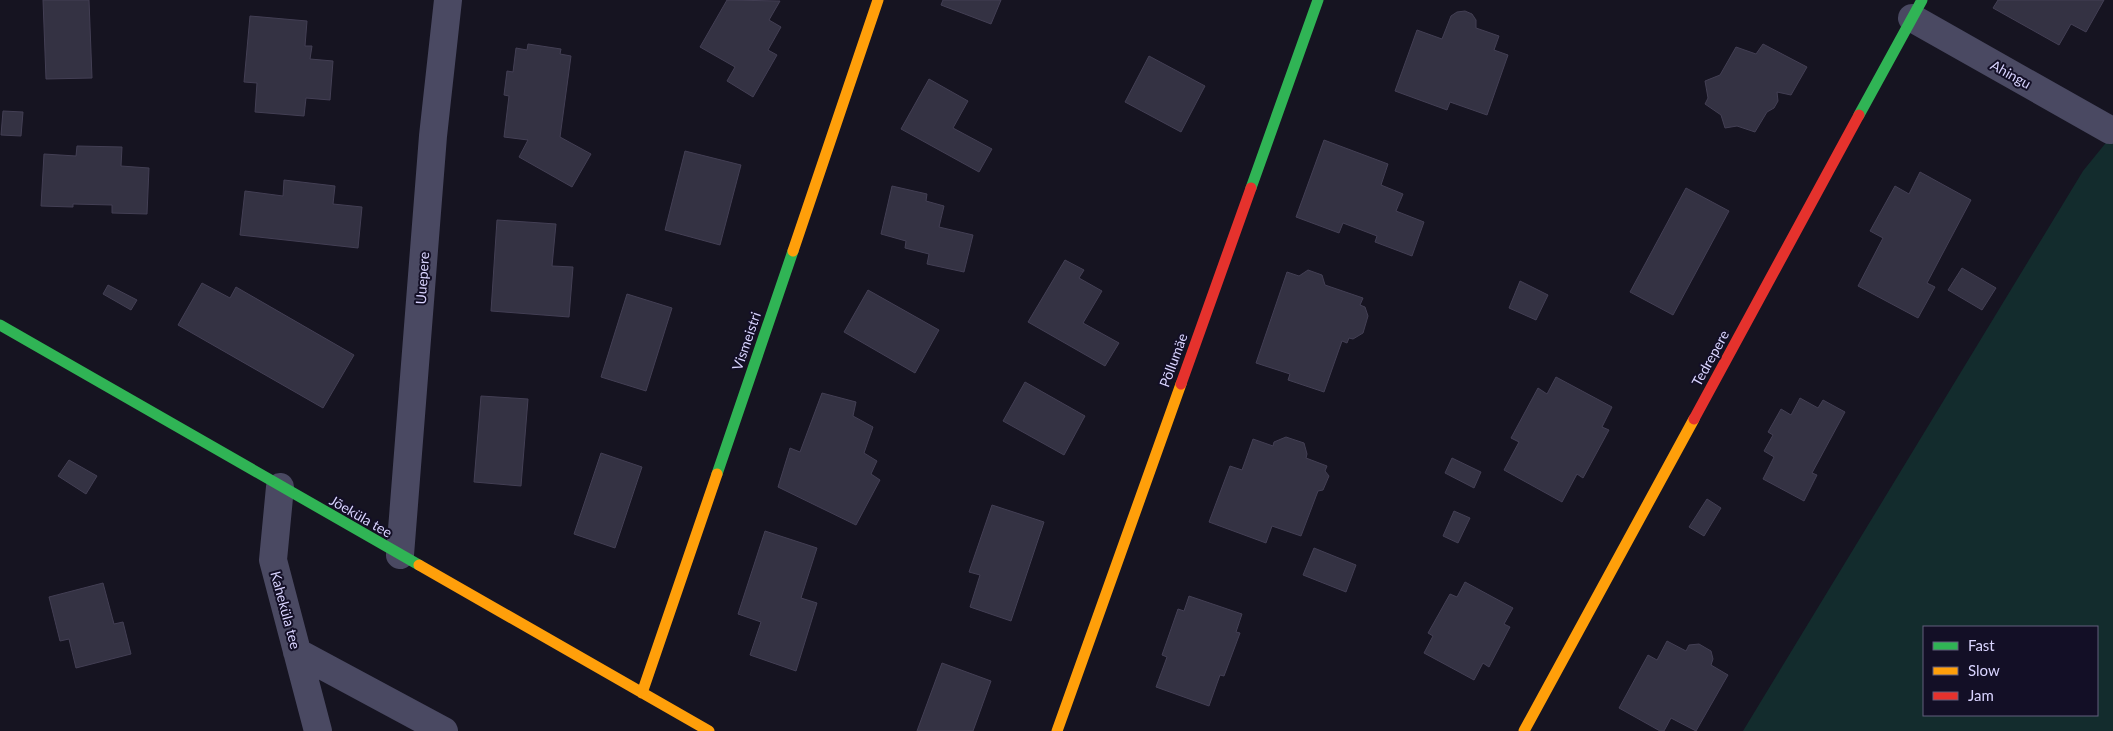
<svg xmlns="http://www.w3.org/2000/svg" width="2113" height="731" font-family="Lato,sans-serif">
<style>
.green{fill:#132c2d;fill-rule:evenodd}
.building{fill:#343243;stroke:#433f54}
.lines{fill:none;stroke-linecap:round;stroke-linejoin:round}
.street{stroke:#4a4962;stroke-width:28}
.fast{stroke:#30b455;stroke-width:11}
.slow{stroke:#ff9f0a;stroke-width:11}
.jam{stroke:#e5322d;stroke-width:11}
.labels{text-anchor:middle;dominant-baseline:central;stroke-width:4;stroke-linejoin:round;paint-order:stroke}
.street-label{font-size:14px;fill:#d9d4ff;stroke:#130f26}
</style>
<rect width="100%" height="100%" fill="#161421"/>
<path class="green" d="M2113 134V731H1743L2083 171ZM1924 627H2097V715H1924Z"/>
<path class="building" d="M43 0H89L92 78 46 79Z
M727 0 780 1 769 20 781 27 768 50 777 55 753 97 727 81 735 67 700 47Z
M943 0H1001L991 24 941 5Z
M1998 0H2104L2086 32 2071 24 2059 45 1993 8Z
M1465 11 1472 14 1476 20V28L1499 36 1494 50 1508 55 1487 115 1450 102 1447 110 1395 91 1417 30 1442 39 1451 16 1457 12Z
M250 16 307 21 305 46H312L310 59 333 61 330 100 306 98 304 116 255 112 257 83 244 82Z
M528 44 561 49 560 54 571 56 560 137 591 154 572 187 519 157 528 140 504 137 509 96 504 95 507 71 513 72 516 48 527 50Z
M1763 44 1807 67 1791 95 1777 92 1778 101 1774 108 1767 112 1755 132 1737 126 1725 128 1721 115 1705 104 1708 98 1705 81 1720 75 1736 47 1756 54Z
M1149 56 1205 86 1181 132 1125 102Z
M929 79 968 101 953 128 992 149 979 172 901 129Z
M3 111 23 112 21 136 1 135Z
M1324 140 1388 164 1381 185 1403 194 1396 211 1424 222 1412 256 1375 242 1377 236 1343 223 1339 233 1296 217Z
M77 146 122 147 121 166 149 168 147 214 112 213V205L73 204V207L41 206 44 154 76 156Z
M685 151 741 165 720 245 665 230Z
M1920 172 1971 200 1927 283 1935 287 1918 318 1858 286 1883 238 1870 231 1895 186 1909 194Z
M284 180 335 186 333 204 362 207 358 248 240 235 245 191 283 196Z
M892 186 927 194 926 201 944 206 939 227 973 235 964 272 927 264 929 254 905 248 906 241 881 234Z
M1686 188 1729 211 1673 315 1630 292Z
M497 220 556 224 552 266 573 267 569 317 491 311Z
M1065 260 1084 270 1079 278 1102 291 1083 323 1119 343 1105 366 1028 322Z
M1962 268 1996 288 1982 310 1948 290Z
M1308 270 1322 275 1325 285 1363 298 1360 305 1365 307 1368 316 1363 333 1353 339 1349 338 1347 343 1342 341 1324 392 1288 380 1290 374 1256 363 1287 272 1299 276Z
M1520 281 1548 295 1536 320 1509 308Z
M202 283 230 298 236 287 354 355 323 408 178 325Z
M108 285 137 300 131 310 103 294Z
M868 290 939 330 915 373 844 332Z
M627 294 672 308 646 391 601 377Z
M1556 377 1612 407 1602 427 1609 430 1583 478 1577 474 1562 502 1504 470 1519 442 1511 438 1538 388 1547 394Z
M1025 382 1085 416 1064 455 1003 421Z
M822 393 856 402 853 416 873 427 864 453 877 461 871 474 880 480 856 525 778 487 790 448 800 452Z
M481 396 528 399 521 486 474 482Z
M1800 398 1818 408 1823 400 1845 412 1812 473 1817 475 1804 501 1763 479 1774 457 1764 451 1773 435 1768 432 1781 409 1791 415Z
M1286 437 1304 443 1307 454 1306 458 1327 466 1325 471 1329 476 1323 490 1318 491 1301 536 1272 526 1266 543 1209 522 1230 466 1242 470 1253 439 1273 446 1274 442Z
M601 453 642 467 615 548 574 534Z
M1452 458 1481 472 1474 488 1445 473Z
M69 460 97 476 86 494 58 476Z
M1707 499 1721 508 1704 536 1689 527Z
M992 505 1044 522 1011 621 970 607 980 575 969 572Z
M1454 511 1470 518 1458 543 1443 536Z
M765 531 817 548 801 598 817 603 796 671 750 655 761 622 738 614Z
M1314 548 1356 565 1346 592 1303 575Z
M1465 582 1513 608 1504 624 1510 627 1489 667 1483 663 1474 680 1424 653 1433 636 1428 633 1450 594 1457 597Z
M103 583 114 624 123 622 131 654 76 668 69 639 60 641 49 597Z
M1189 596 1242 614 1236 632 1240 633 1224 676 1220 675 1209 706 1156 687 1167 657 1162 655 1178 609 1184 611Z
M1667 641 1686 651 1689 645 1699 644 1711 651 1713 659 1711 665 1728 675 1696 731 1671 718 1664 731H1660L1619 708 1648 655 1657 660Z
M942 663 991 681 973 731H917Z"/>
<g class="lines">
<path class="street" d="M1912 18 2110 130
M280 487 273 560 318 731
M400 555 433 136 448 0
M297 652 444 731"/>
<path class="fast" d="M1859 115 1922 0
M1251 188 1318 0
M0 325 419 565
M717 474 793 251"/>
<path class="slow" d="M793 251 878 0
M419 565 709 731
M642 693 717 474
M1057 731 1181 384
M1524 731 1694 419"/>
<path class="jam" d="M1181 384 1251 188
M1694 419 1859 115"/>
</g>
<g class="labels">
<g class="street-label">
<text transform="translate(2011 74) rotate(29)">Ahingu</text>
<text transform="translate(422 278) rotate(-86)">Uuepere</text>
<text transform="translate(746 341) rotate(-71)">Vismeistri</text>
<text transform="translate(1710 358) rotate(-61)">Tedrepere</text>
<text transform="translate(1173 360) rotate(-70)">Põllumäe</text>
<text transform="translate(361 516) rotate(30)">Jõeküla tee</text>
<text transform="translate(286 610) rotate(75)">Kaheküla tee</text>
</g>
</g>
<rect x="1923" y="626" width="175" height="90" fill="#130f26" stroke="#625e7d"/>
<rect x="1933" y="642" width="25" height="8" fill="#30b455" stroke="#625e7d"/>
<text x="1968" y="651" font-size="15" fill="#d9d4ff">Fast</text>
<rect x="1933" y="667" width="25" height="8" fill="#ff9f0a" stroke="#625e7d"/>
<text x="1968" y="676" font-size="15" fill="#d9d4ff">Slow</text>
<rect x="1933" y="692" width="25" height="8" fill="#e5322d" stroke="#625e7d"/>
<text x="1968" y="701" font-size="15" fill="#d9d4ff">Jam</text>
</svg>
